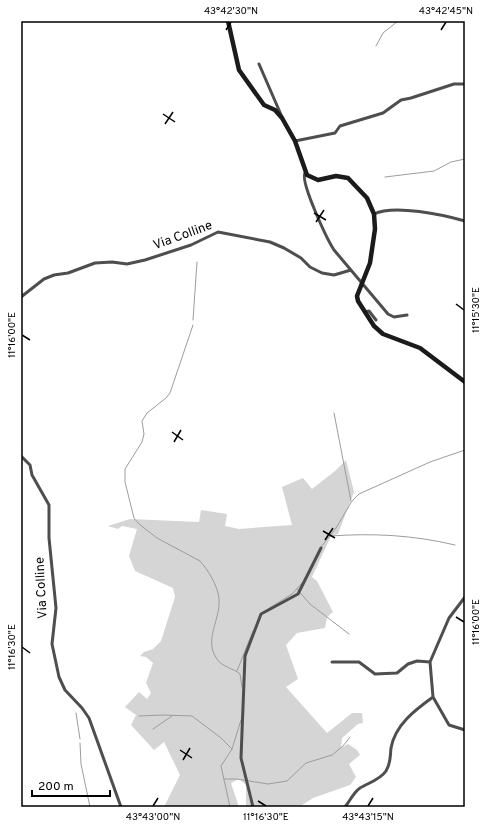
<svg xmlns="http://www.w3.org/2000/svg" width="486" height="828" font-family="Overpass,sans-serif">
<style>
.green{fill:#d5d5d5}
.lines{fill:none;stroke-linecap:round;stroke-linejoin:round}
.stream{stroke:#9c9c9c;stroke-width:1}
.street{stroke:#4e4e4e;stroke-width:3}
.secondary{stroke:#1b1b1b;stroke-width:4.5}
.ticks{fill:none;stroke:#000;stroke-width:1.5}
.labels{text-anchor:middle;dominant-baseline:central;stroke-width:3.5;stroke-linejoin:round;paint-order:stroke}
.street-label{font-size:13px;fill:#000;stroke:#fff}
.neatline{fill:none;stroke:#000;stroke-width:1.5}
.ticks-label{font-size:10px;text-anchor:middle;fill:#000}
</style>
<rect width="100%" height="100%" fill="#fff"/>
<path class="green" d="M346 460 354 492 338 534 331 536 312 577 317 581 333 612 327 617 325 628 297 633 286 645 298 679 286 687 327 733 352 713H362L363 723 358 724 342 738 341 748 348 744 357 750 360 755 349 764 356 777 350 785 313 798 299 807H246V785L239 779 231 783 239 807H164L180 775 164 742 154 750 131 725 136 715 125 707 139 692 147 699 151 693 146 683 153 663 146 657 140 656 144 652 153 649 161 641 175 597 173 588 135 571 129 556 137 529 122 526 118 529 108 526 130 519 199 522 201 510 227 514 225 526 239 529 292 525 282 487 303 478 312 489 335 471Z"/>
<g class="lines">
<path class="stream" d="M376 46 383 33 398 21
M385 177 434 171 451 162 465 159
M193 320 197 262
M193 325 170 393 166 398 147 413 142 421 144 434 142 442 125 469V482L134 518 139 524 157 538 200 561C208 570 218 586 219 599 221 619 203 640 217 659 222 667 233 668 240 674L242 687
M334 413 351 501
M330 536C373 533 413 535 455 545
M321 547 336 528 352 501 359 494 430 462 465 450
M297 589 310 604 349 634
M268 609 292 594 303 582
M237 671 253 631
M76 713 80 739
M139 716 163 715 192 716 221 738 232 749
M153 729 172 716
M80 743 81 764 90 807
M224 779H237L268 784 287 781 306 763 332 755 343 746 350 737
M230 807 221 766 232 749 241 720"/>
<path class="street" d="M259 64 282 117
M295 141 335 133 340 126 383 113 401 100 411 98 454 84H465
M305 173C300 182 327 239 334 250L388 314 394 317 407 315
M374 214C394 204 444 215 465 221
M21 297 44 279 54 275 68 273 95 263 112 262 127 264 145 260 191 245 218 232 270 242 284 248 301 258 310 267 322 273 334 275 351 270
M365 312 369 311 376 320
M21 456 30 465 32 475 49 505V538L56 608 52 644 59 677 65 690 82 708 89 718 121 807
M332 662H359L375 674 397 673 408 664 417 661 430 662
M433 697 449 725 465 730
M253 807 241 758 245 656 261 614 298 594 321 548
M345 807C350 801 353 793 360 788 368 783 380 780 386 771 391 763 390 757 391 748 395 725 415 710 433 697L430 662 449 618 465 597"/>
<path class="secondary" d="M228 21 239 70 264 105 275 110 282 118 295 141 307 175 318 180 336 176 348 178 367 198 374 214 375 229 370 263 357 296 358 301 374 326 383 334 420 348 465 382"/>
</g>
<path class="ticks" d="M226 30 231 22M441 30 446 22M163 114 175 122M165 124 173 112M314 213 326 220M316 222 324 210M456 304 464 310M22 335 30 340M172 432 183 440M174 442 181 430M323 531 335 538M325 540 333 528M456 617 464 622M22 647 30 653M180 750 192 758M183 760 190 748M258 801 266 806M153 806 158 798M368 806 373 798"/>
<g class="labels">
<g class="street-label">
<text transform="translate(183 236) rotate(-20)">Via Colline</text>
<text transform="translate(42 588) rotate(-93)">Via Colline</text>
</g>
</g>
<rect width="486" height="828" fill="none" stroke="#ffffff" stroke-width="44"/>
<path d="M32 790v6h78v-6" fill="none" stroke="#000000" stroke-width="2"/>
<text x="38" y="790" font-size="12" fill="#000000" stroke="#ffffff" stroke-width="3" paint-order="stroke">200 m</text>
<rect x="22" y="22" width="442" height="784" class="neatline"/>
<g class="ticks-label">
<text x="231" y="14">43°42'30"N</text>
<text x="446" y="14">43°42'45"N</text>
<text transform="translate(475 310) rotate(-90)" y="4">11°15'30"E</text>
<text transform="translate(11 335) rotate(-90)" y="4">11°16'00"E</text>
<text transform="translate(475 622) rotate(-90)" y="4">11°16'00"E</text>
<text transform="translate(11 647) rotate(-90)" y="4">11°16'30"E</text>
<text x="153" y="820">43°43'00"N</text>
<text x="266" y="820">11°16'30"E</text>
<text x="368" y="820">43°43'15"N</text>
</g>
</svg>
